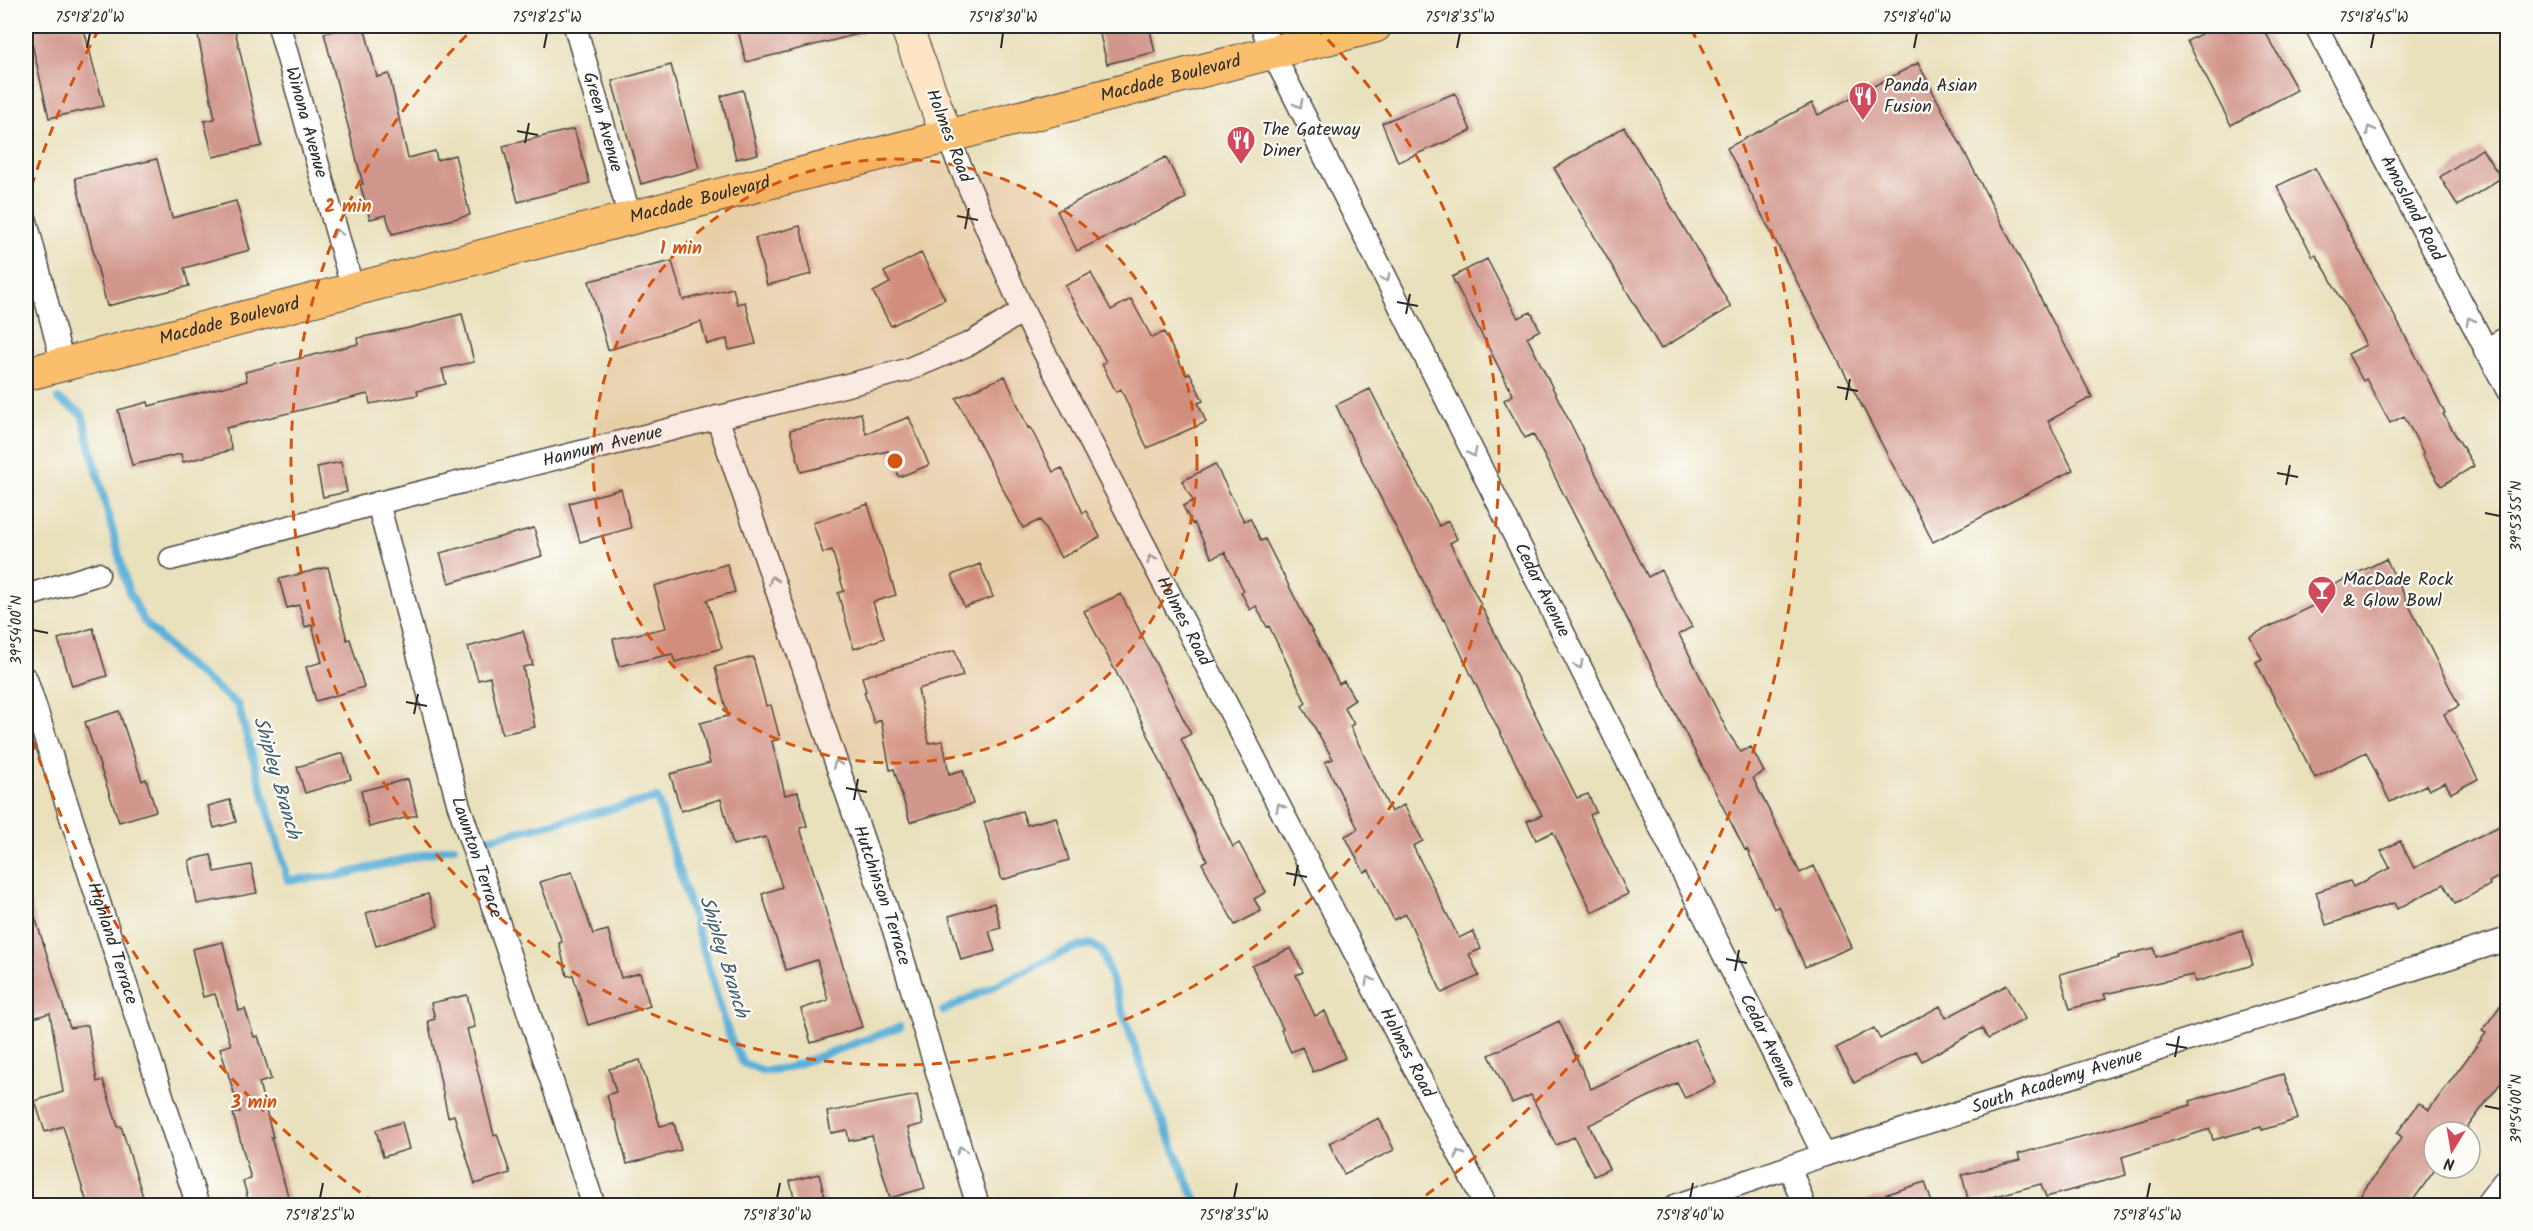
<svg xmlns="http://www.w3.org/2000/svg" width="2533" height="1231" font-family="Kalam,sans-serif">
<style>
.lines{fill:none;stroke-linecap:round;stroke-linejoin:round}
.stream{stroke:#5cb0d8;stroke-width:8}
.building{fill:#d2978c}
.street-casing{stroke:#484641;stroke-width:25}
.secondary-casing{stroke:#484641;stroke-width:34}
.primary-casing{stroke:#484641;stroke-width:35}
.street{stroke:#fff;stroke-width:22}
.secondary{stroke:#fde5c5;stroke-width:32}
.primary{stroke:#fabe6d;stroke-width:33}
.oneway{stroke:#a0a0a0}
.ticks{fill:none;stroke:#2b2b2b;stroke-width:2}
.ring{fill:none;stroke:#d5540f;stroke-width:3;stroke-dasharray:10 8}
.labels{text-anchor:middle;dominant-baseline:central;stroke-width:4.5;stroke-linejoin:round;paint-order:stroke}
.street-label{font-size:18px;fill:#2b2b2b;stroke:#fdfcf7}
.poi-label{font-size:18px;fill:#2b2b2b;stroke:#fdfcf7;text-anchor:start}
.water-label{font-size:20px;font-style:italic;fill:#3f6070;stroke:#fdfcf7}
.centre{fill:#d5540f;stroke:#fdfcf7;stroke-width:3}
.ring-label{font-size:18px;text-anchor:middle;font-weight:bold;fill:#d5540f;stroke:#fdfcf7;stroke-width:4.5;stroke-linejoin:round;paint-order:stroke}
.neatline{fill:none;stroke:#2b2b2b;stroke-width:2}
.ticks-label{font-size:15px;text-anchor:middle;fill:#2b2b2b}
</style>
<rect width="100%" height="100%" fill="#fdfcf7"/>
<filter id="ink" filterUnits="userSpaceOnUse"><feTurbulence type="fractalNoise" baseFrequency=".0167" numOctaves="2"/><feDisplacementMap in="SourceGraphic" scale="12" xChannelSelector="R" yChannelSelector="G"/><feConvolveMatrix kernelMatrix="1 2 1 2 8 2 1 2 1" color-interpolation-filters="sRGB"/></filter>
<filter id="wash" filterUnits="userSpaceOnUse"><feTurbulence type="fractalNoise" baseFrequency=".008" numOctaves="4" result="noise"/><feDisplacementMap in="SourceGraphic" scale="24" xChannelSelector="R" yChannelSelector="G"/><feGaussianBlur stdDeviation="1.35" result="paint"/><feColorMatrix in="noise" values="0 0 0 0 0 0 0 0 0 0 0 0 0 0 0 0 0 1.4 0 .05"/><feComposite in="paint" operator="in"/></filter>
<g filter="url(#wash)">
<rect width="100%" height="100%" fill="#e9e0bc"/>
<g class="lines">
<path class="stream" d="M58 399 82 414 128 590 144 621 179 658 238 705 288 880 337 876 454 847
M488 839 657 798 729 1035 743 1063 764 1071 787 1068 900 1027
M943 1011 1070 949 1091 944 1102 951 1149 1089 1198 1206"/>
</g>
<g id="blocks">
<path class="building" d="M28 26H83L104 106 49 118Z
M196 26H234L262 146 213 157 204 121 215 119Z
M354 26H364L377 77 389 74 408 158 435 151 437 160 455 155 470 215 392 234 386 215 370 219 360 184H363L324 33Z
M737 26H862L863 33 746 62Z
M1098 26H1149L1155 52 1107 64Z
M2216 26H2262L2297 90 2231 125 2187 41Z
M1918 63 2092 397 2048 421 2073 470 1933 542 1727 148 1812 103 1818 115Z
M671 65 699 168 641 184 612 81Z
M743 90 758 154 736 159 721 96Z
M1455 93 1471 131 1398 162 1382 123Z
M1624 127 1731 307 1661 349 1554 168Z
M574 129 590 183 518 202 503 146Z
M2482 149 2501 178 2458 206 2440 177Z
M1166 157 1186 198 1077 251 1057 211Z
M157 159 172 218 236 201 250 250 184 268 189 286 107 306 75 178Z
M2315 168 2418 360 2445 413 2443 414 2474 466 2441 486 2422 455 2424 454 2404 416 2390 423 2366 379 2363 381 2348 354 2366 345 2326 271 2316 255 2313 257 2277 186Z
M800 226 812 274 767 285 755 238Z
M921 253 945 299 891 326 873 292 890 283 884 272Z
M1487 259 1518 318 1531 312 1540 330 1527 337 1602 486 1648 577 1661 570 1678 602 1692 627 1679 634 1729 734 1741 752 1751 747 1764 772 1753 778 1800 873 1814 866 1852 947 1805 967 1779 906 1774 909 1747 849 1745 850 1725 811 1533 434 1525 438 1504 400 1513 395 1452 277Z
M672 261 683 300 733 288 737 304 745 302 756 344 729 350 727 339 707 344 701 322 608 350 589 281Z
M1091 273 1111 310 1131 299 1152 338 1164 332 1186 375 1190 373 1203 401 1198 403 1206 422 1147 448 1121 389 1116 392 1102 364 1106 362 1065 286Z
M462 314 474 362 442 369 446 384 417 391 418 395 370 404 368 394 226 428 232 450 183 462 181 454 132 465 118 410 148 402 149 406 247 381 245 372 358 344 357 338 409 328Z
M1005 376 1028 428 1030 427 1053 472 1062 468 1083 513 1086 511 1100 537 1061 558 1040 520 1023 528 956 398Z
M1370 389 1439 526 1448 521 1457 539 1450 543 1577 798 1588 794 1596 812 1590 815 1628 894 1592 912 1553 832 1536 840 1527 821 1542 815 1474 681 1445 619 1443 620 1364 465 1336 405Z
M861 413 866 434 909 417 929 465 899 477 888 451 801 472 790 430Z
M341 462 347 492 323 497 317 467Z
M1215 464 1244 521 1250 518 1261 541 1265 539 1339 684 1344 681 1355 700 1344 707 1354 724 1350 726 1391 812 1404 805 1423 841 1413 846 1459 938 1473 931 1481 949 1469 954 1479 976 1442 993 1406 914 1394 920 1369 870 1364 872 1345 836 1358 829 1325 762 1333 759 1302 706 1306 703 1269 626 1267 627 1256 606 1250 610 1241 592 1244 591 1225 552 1212 558 1194 523 1192 524 1183 506 1193 501 1182 481Z
M621 489 631 528 580 542 569 503Z
M868 504 896 595 873 602 884 638 854 649 838 593 844 591 832 550 823 553 813 523Z
M534 528 542 556 449 583 440 553Z
M2386 559 2459 706 2444 714 2478 779 2451 793 2445 782 2429 790 2426 785 2390 802 2366 752 2315 778 2256 662 2262 659 2250 636 2327 599 2323 590Z
M727 564 735 592 707 600 722 648 675 662 672 654 619 666 613 639 666 628 654 586Z
M980 564 993 597 964 607 952 575Z
M328 567 347 640 350 639 364 687 316 701 306 667 322 662 312 625 305 627 299 605 287 608 279 579Z
M1121 594 1191 734 1181 739 1233 847 1239 843 1266 892 1254 899 1261 911 1235 925 1202 863 1207 860 1141 720 1084 611Z
M93 628 107 676 72 686 58 639Z
M523 631 533 665 523 667 535 727 502 734 490 677 478 680 468 647Z
M955 650 963 676 918 689 929 743 943 741 949 774 963 770 973 804 910 822 894 769 890 770 881 720 874 723 864 692 866 691 862 677Z
M753 657 766 706 771 705 780 739 772 741 785 795 798 792 807 826 800 828 862 1027 811 1043 801 1009 828 1000 817 960 786 970 762 894 782 887 766 837 733 845 721 799 681 811 670 774 710 763 700 723 728 716 715 667Z
M119 711 142 781 146 779 156 811 119 822 85 722Z
M343 753 351 779 305 793 297 767Z
M408 779 417 815 369 827 361 791Z
M230 800 236 822 214 828 208 806Z
M1022 811 1027 825 1056 817 1069 860 1002 880 984 822Z
M2508 822V872L2489 882 2490 885 2455 904 2444 884 2397 909 2394 903 2326 925 2316 892 2350 881 2353 887 2390 868 2381 851 2400 841 2414 868Z
M211 855 215 872 251 865 257 893 197 904 189 860Z
M572 872 593 934 608 930 621 978 640 973 650 1006 588 1025 573 975 567 976 559 943 562 942 540 882Z
M428 894 438 926 376 946 366 913Z
M30 901 70 1028 88 1025 97 1082 103 1080 118 1127 121 1126 144 1200 126 1206H88L63 1126 45 1132 35 1101 63 1092 50 1013 30 1019 26 1005V902Z
M994 903 1001 928 989 931 995 951 961 960 949 916Z
M2242 930 2253 965 2195 982 2193 975 2104 994 2106 999 2070 1009 2060 974 2119 958 2118 956 2154 948 2156 957Z
M223 942 239 1011 245 1009 254 1037 258 1036 271 1079 259 1083 273 1137H271L291 1206H250L243 1181 251 1179 233 1114 240 1112 220 1048 231 1045 215 994 203 997 192 949Z
M1291 948 1303 972 1296 975 1315 1016 1325 1011 1345 1058 1313 1072 1302 1047 1291 1052 1281 1030 1283 1029 1252 966Z
M2007 985 2025 1019 1988 1039 1982 1028 1922 1061 1916 1051 1854 1083 1836 1048 1874 1028 1880 1039 1940 1006 1946 1018Z
M467 995 475 1027 467 1029 494 1135 497 1134 510 1173 475 1184 454 1115 448 1117 428 1021 435 1019 431 1003Z
M2508 995V1073L2464 1132H2434V1171L2409 1206H2353L2402 1137 2397 1133 2419 1103 2429 1110 2486 1033 2482 1031Z
M1559 1021 1591 1089 1695 1039 1716 1083 1685 1098 1677 1083 1589 1125 1609 1169 1594 1176 1574 1137 1556 1145 1531 1095 1512 1103 1489 1055Z
M640 1060 660 1126 674 1123 681 1150 627 1164 616 1120H614L607 1095 616 1092 609 1069Z
M2283 1074 2298 1119 2262 1130 2261 1127 2213 1140 2210 1129 2122 1157 2126 1175 2046 1197 2041 1184 1969 1203 1962 1175 2020 1160 2018 1154 2124 1125 2191 1105 2190 1101Z
M917 1095 923 1124 908 1128 925 1188 890 1198 872 1136 849 1141 847 1130 831 1133 827 1112Z
M1379 1118 1394 1150 1344 1174 1329 1143Z
M402 1122 409 1149 383 1157 376 1130Z
M819 1174 827 1206H796L790 1181Z
M1925 1182 1933 1206H1866L1865 1201Z"/>
</g>
</g>
<g filter="url(#ink)">
<use href="#blocks" fill-opacity="0" stroke="#484641" stroke-width="1.5"/>
<g class="lines">
<g class="street-casing">
<g id="street">
<path id="s1" d="M279 26 353 290"/>
<path id="s2" d="M575 26 630 218"/>
<path id="s3" d="M1262 26 1272 52 1364 234 1824 1155"/>
<path id="s4" d="M2316 26 2508 391"/>
<path id="s5" d="M947 136 1023 311 1486 1206"/>
<path d="M26 221 63 365"/>
<path d="M2485 351 2508 337"/>
<path id="s6" d="M717 417 894 930 978 1206"/>
<path id="s7" d="M378 503 458 803 594 1206"/>
<path id="s8" d="M171 559 378 503 907 370 971 343 1023 311"/>
<path d="M26 596 98 574"/>
<path id="s9" d="M26 679 198 1206"/>
<path d="M1790 1168 1804 1206"/>
<path id="s10" d="M1675 1206 1824 1155 2508 939"/>
<path d="M2485 1206 2508 1176"/>
</g>
</g>
<g class="secondary-casing">
<path id="secondary" d="M906 26 947 136"/>
</g>
<g class="primary-casing">
<g id="primary">
<path id="s11" d="M26 374 1375 26"/>
</g>
</g>
<use href="#street" class="street"/>
<use href="#secondary" class="secondary"/>
<use href="#primary" class="primary"/>
</g>
<defs><path id="oneway-chevron" d="M-2-3.5L2.5 0L-2 3.5" fill="none" stroke-width="1.6" stroke-linecap="round" stroke-linejoin="round" transform="scale(1.5)"/></defs>
<g class="oneway">
<use href="#oneway-chevron" transform="translate(1299 104) rotate(62)"/>
<use href="#oneway-chevron" transform="translate(2370 130) rotate(-118)"/>
<use href="#oneway-chevron" transform="translate(337 233) rotate(-106)"/>
<use href="#oneway-chevron" transform="translate(1386 278) rotate(63)"/>
<use href="#oneway-chevron" transform="translate(2470 321) rotate(-118)"/>
<use href="#oneway-chevron" transform="translate(1473 453) rotate(63)"/>
<use href="#oneway-chevron" transform="translate(1151 559) rotate(-117)"/>
<use href="#oneway-chevron" transform="translate(773 580) rotate(-109)"/>
<use href="#oneway-chevron" transform="translate(1579 665) rotate(63)"/>
<use href="#oneway-chevron" transform="translate(837 764) rotate(-109)"/>
<use href="#oneway-chevron" transform="translate(1280 807) rotate(-117)"/>
<use href="#oneway-chevron" transform="translate(1369 980) rotate(-117)"/>
<use href="#oneway-chevron" transform="translate(961 1150) rotate(-107)"/>
<use href="#oneway-chevron" transform="translate(1459 1154) rotate(-117)"/>
</g>
</g>
<path class="ticks" d="M87 48 90 33M544 48 547 33M1001 48 1003 33M1457 48 1460 33M1914 48 1917 33M2371 48 2374 33M517 131 538 135M525 143 529 123M957 216 978 220M965 229 969 208M1397 302 1418 306M1406 314 1410 294M1837 387 1858 391M1846 400 1850 379M2277 473 2298 477M2286 485 2290 465M2485 513 2500 516M33 630 48 633M406 702 427 706M414 714 418 694M846 788 867 792M854 800 858 779M1286 873 1307 877M1294 886 1298 865M1726 959 1747 963M1735 971 1739 950M2166 1044 2187 1048M2175 1057 2179 1036M2485 1106 2500 1109M320 1198 323 1183M777 1198 780 1183M1234 1198 1237 1183M1690 1198 1693 1183M2147 1198 2150 1183"/>
<circle cx="895" cy="461" r="302" fill="#d5540f" fill-opacity=".12"/>
<g class="ring">
<circle cx="895" cy="461" r="302"/>
<path d="M1315 27A604 604 0 1 1 475 27"/>
<path d="M375 1203A906 906 0 0 1 26 718M26 204A906 906 0 0 1 99 29M1691 29A906 906 0 0 1 1415 1203"/>
</g>
<defs>
<g id="restaurant-pin" transform="scale(1.5)"><path d="M0 17L-7.5 6A9.5 9.5 0 1 1 7.5 6Z" fill="#d1495b" stroke="#fdfcf7"/><path d="M-5-6h1v4h1v-4h1v4h1v-4h1v5L-1.5 .5V6h-2V.5L-5-1ZM5-6V6H3V1.5H1.5Q1.5-4 5-6Z" fill="#fff"/></g>
<g id="bar-pin" transform="scale(1.5)"><path d="M0 17L-7.5 6A9.5 9.5 0 1 1 7.5 6Z" fill="#d1495b" stroke="#fdfcf7"/><path d="M-6-5H6L.8 .8V4.5H3.5V6h-7V4.5H-.8V.8Z" fill="#fff"/></g>
</defs>
<g fill-rule="evenodd">
<use href="#restaurant-pin" x="1863" y="96"/>
<use href="#restaurant-pin" x="1241" y="140"/>
<use href="#bar-pin" x="2322" y="590"/>
</g>
<g class="labels">
<g class="street-label">
<text stroke="none"><textPath href="#s11" startOffset="1182">Macdade Boulevard</textPath></text>
<text stroke="none"><textPath href="#s2" startOffset="100">Green Avenue</textPath></text>
<text stroke="none"><textPath href="#s1" startOffset="100">Winona Avenue</textPath></text>
<text transform="translate(948 136) rotate(69)">Holmes Road</text>
<text stroke="none"><textPath href="#s11" startOffset="696">Macdade Boulevard</textPath></text>
<text stroke="none"><textPath href="#s4" startOffset="206">Amosland Road</textPath></text>
<text stroke="none"><textPath href="#s11" startOffset="210">Macdade Boulevard</textPath></text>
<text stroke="none"><textPath href="#s8" startOffset="446">Hannum Avenue</textPath></text>
<text stroke="none"><textPath href="#s3" startOffset="630">Cedar Avenue</textPath></text>
<text stroke="none"><textPath href="#s5" startOffset="540">Holmes Road</textPath></text>
<text stroke="none"><textPath href="#s7" startOffset="368">Lawnton Terrace</textPath></text>
<text stroke="none"><textPath href="#s6" startOffset="506">Hutchinson Terrace</textPath></text>
<text stroke="none"><textPath href="#s9" startOffset="278">Highland Terrace</textPath></text>
<text stroke="none"><textPath href="#s3" startOffset="1134">Cedar Avenue</textPath></text>
<text stroke="none"><textPath href="#s5" startOffset="1026">Holmes Road</textPath></text>
<text stroke="none"><textPath href="#s10" startOffset="402">South Academy Avenue</textPath></text>
</g>
<g class="poi-label">
<text x="1884" y="86">Panda Asian<tspan x="1884" dy="21">Fusion</tspan></text>
<text x="1262" y="130">The Gateway<tspan x="1262" dy="21">Diner</tspan></text>
<text x="2343" y="580">MacDade Rock<tspan x="2343" dy="21">&amp; Glow Bowl</tspan></text>
</g>
<g class="water-label">
<text transform="translate(276 778) rotate(74)">Shipley Branch</text>
<text transform="translate(723 957) rotate(73)">Shipley Branch</text>
</g>
</g>
<circle cx="895" cy="461" r="9" class="centre"/>
<g class="ring-label">
<text x="348" y="212">2 min</text>
<text x="681" y="254">1 min</text>
<text x="254" y="1108">3 min</text>
</g>
<rect width="2533" height="1231" fill="none" stroke="#fdfcf7" stroke-width="66"/>
<g transform="translate(2452 1150) rotate(191)"><circle r="28" fill="#fdfcf7" stroke="#a9a8a5" stroke-width="1.5"/>
<path d="M0-4.5L10 22L0 15L-10 22Z" fill="#d1495b"/>
<text y="-9" font-size="16" font-weight="bold" text-anchor="middle" fill="#2b2b2b">N</text>
</g>
<rect x="33" y="33" width="2467" height="1165" class="neatline"/>
<g class="ticks-label">
<text x="90" y="22">75°18'20"W</text>
<text x="547" y="22">75°18'25"W</text>
<text x="1003" y="22">75°18'30"W</text>
<text x="1460" y="22">75°18'35"W</text>
<text x="1917" y="22">75°18'40"W</text>
<text x="2374" y="22">75°18'45"W</text>
<text transform="translate(2516 516) rotate(-90)" y="5">39°53'55"N</text>
<text transform="translate(16 630) rotate(-90)" y="5">39°54'00"N</text>
<text transform="translate(2516 1109) rotate(-90)" y="5">39°54'00"N</text>
<text x="320" y="1220">75°18'25"W</text>
<text x="777" y="1220">75°18'30"W</text>
<text x="1234" y="1220">75°18'35"W</text>
<text x="1690" y="1220">75°18'40"W</text>
<text x="2147" y="1220">75°18'45"W</text>
</g>
</svg>
